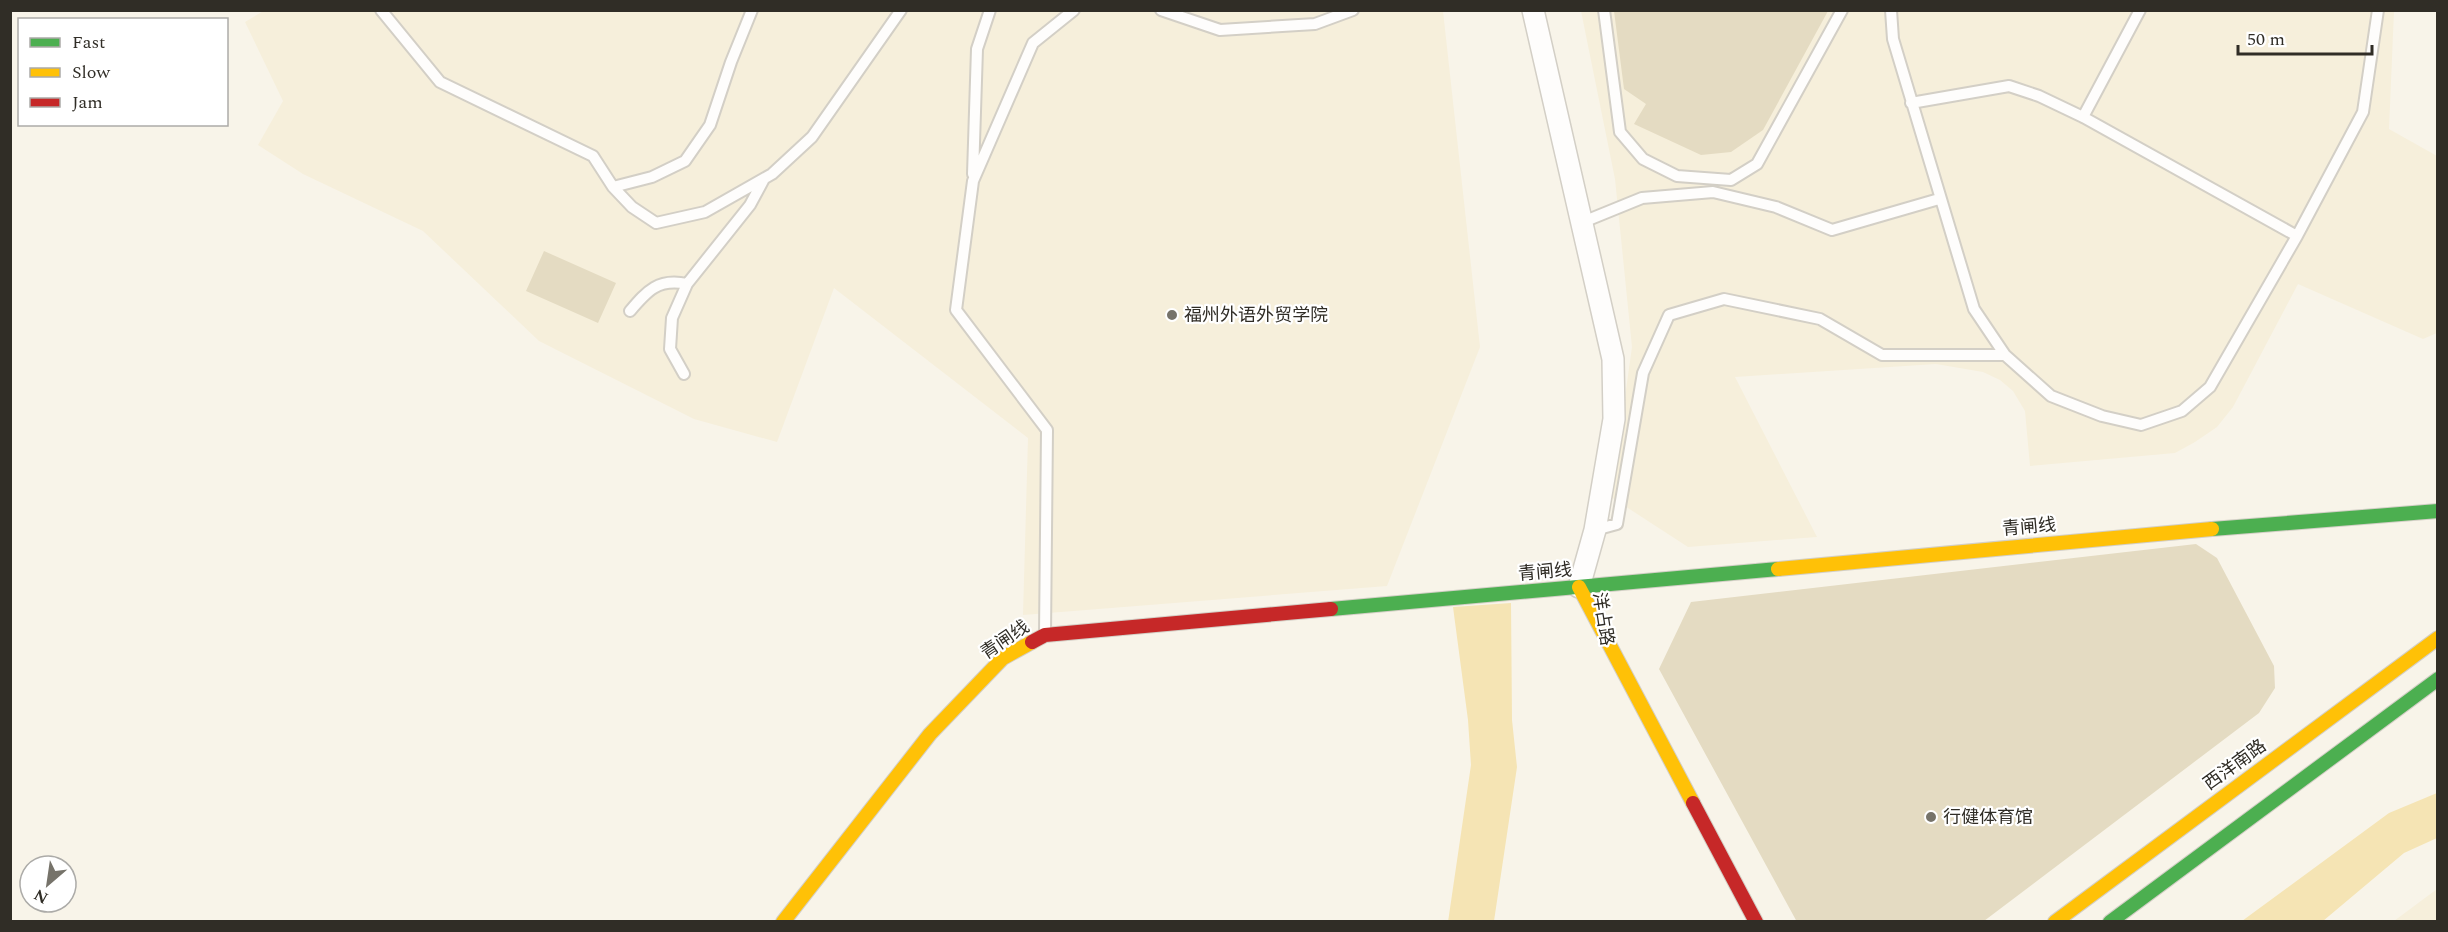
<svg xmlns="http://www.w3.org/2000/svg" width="2448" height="932" font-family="Spectral,'Noto Sans SC',serif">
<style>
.built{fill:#f6efdb}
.green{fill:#e4dbc2}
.water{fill:#f5e4b4}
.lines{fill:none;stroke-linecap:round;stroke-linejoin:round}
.lane-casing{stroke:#d3cfc6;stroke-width:14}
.street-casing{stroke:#d3cfc6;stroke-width:24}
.fast-casing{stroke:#d3cfc6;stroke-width:16}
.slow-casing{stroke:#d3cfc6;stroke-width:16}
.jam-casing{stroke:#d3cfc6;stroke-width:16}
.lane{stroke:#fefdfc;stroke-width:10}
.street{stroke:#fefdfc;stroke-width:21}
.fast{stroke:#4caf50;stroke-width:14}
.slow{stroke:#ffc107;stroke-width:14}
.jam{stroke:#c62828;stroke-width:14}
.poi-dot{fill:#76736a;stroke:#fff;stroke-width:2}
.labels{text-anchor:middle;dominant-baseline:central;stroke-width:4.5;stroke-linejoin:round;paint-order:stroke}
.poi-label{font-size:18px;fill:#302d26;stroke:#fff;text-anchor:start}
.street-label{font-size:18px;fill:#302d26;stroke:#fff}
</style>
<rect width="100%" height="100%" fill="#f8f4e9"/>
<path class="built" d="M265 10 1443 11 1480 347 1387 586 1023 615 1028 438 834 288 777 442 694 419 539 341 423 231 303 174 258 145 283 101 245 22Z
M1581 11H2394L2389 129 2437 156V333L2423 339 2298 284 2233 407 2217 427 2195 442 2175 453 2030 466 2025 411 2013 391 2000 380 1983 372 1936 364 1735 377 1817 537 1688 547 1611 497 1632 347 1615 179Z
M2437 889V921H2394Z"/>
<path class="green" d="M1614 11V10L1828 11 1763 130 1731 152 1701 155 1634 124 1646 104 1624 89Z
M544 251 616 283 598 323 526 291Z
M2196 544 2217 558 2274 666 2275 688 2259 713 1984 921 1797 922 1659 669 1691 602Z"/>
<path class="water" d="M1511 603 1512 720 1517 767 1494 921 1448 922 1471 765 1468 720 1453 607Z
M2437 793V838L2404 853 2323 921H2242L2389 813Z"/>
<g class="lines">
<g class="lane-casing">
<path id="lane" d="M381 10 440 82 593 156 613 187 632 207 656 223 705 212 772 174 812 137 901 10
M1161 10 1220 30 1315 24 1353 10
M1604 10 1620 132 1643 159 1677 176 1731 180 1757 164 1842 10
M1891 10 1893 39 1974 309 2005 355 2051 396 2102 416 2141 425 2182 411 2210 387 2297 236 2083 117 2039 96 2009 86 1911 103
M2083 117 2140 10
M973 174 977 49 990 10
M613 187 652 177 685 161 710 125 731 62 752 10
M1583 222 1642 198 1713 192 1776 207 1832 230 1939 199
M2297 236 2363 112 2378 10
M630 311C647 291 658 278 687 284
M684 374 670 349 672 318 687 284 750 205 764 179
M1595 530 1617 524 1643 373 1669 315 1724 299 1820 319 1882 355H2005
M1045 635 1047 430 956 310 973 181 1033 43 1074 10"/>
</g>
<g class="street-casing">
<path id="street" d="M1533 10 1613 359 1614 419 1595 530 1579 587"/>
</g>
<g class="fast-casing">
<path id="fast" d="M2212 529 2438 511
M1331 609 1778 569
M2110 922 2438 679"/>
</g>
<g class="slow-casing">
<path id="slow" d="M1778 569 2212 529
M1579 587 1693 803
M783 922 930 734 1003 658 1032 642
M2055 922 2438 638"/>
</g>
<g class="jam-casing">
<path id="jam" d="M1032 642 1045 635 1331 609
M1693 803 1756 922"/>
</g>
<use href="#lane" class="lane"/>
<use href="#street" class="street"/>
<use href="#fast" class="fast"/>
<use href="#slow" class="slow"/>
<use href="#jam" class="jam"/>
</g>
<g class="poi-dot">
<circle cx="1172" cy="315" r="6"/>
<circle cx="1931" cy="817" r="6"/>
</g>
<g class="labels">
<g class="poi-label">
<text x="1184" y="315">福州外语外贸学院</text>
<text x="1943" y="817">行健体育馆</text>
</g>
<g class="street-label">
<text transform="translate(2029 527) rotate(-5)">青闸线</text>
<text transform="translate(1545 572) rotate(-5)">青闸线</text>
<text transform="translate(1603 619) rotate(81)">洋占路</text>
<text transform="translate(1005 640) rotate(-34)">青闸线</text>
<text transform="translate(2235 765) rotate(-36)">西洋南路</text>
</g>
</g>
<rect width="2448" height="932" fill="none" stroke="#302d26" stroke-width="24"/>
<rect x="18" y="18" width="210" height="108" fill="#ffffff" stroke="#acaba8" stroke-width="1.5"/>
<rect x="30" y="38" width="30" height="9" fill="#4caf50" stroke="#acaba8" stroke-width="1.5"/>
<text x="72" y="48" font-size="18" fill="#302d26">Fast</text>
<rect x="30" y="68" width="30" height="9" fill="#ffc107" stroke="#acaba8" stroke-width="1.5"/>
<text x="72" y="78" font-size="18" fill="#302d26">Slow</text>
<rect x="30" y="98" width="30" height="9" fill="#c62828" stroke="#acaba8" stroke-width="1.5"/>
<text x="72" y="108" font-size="18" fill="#302d26">Jam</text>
<g transform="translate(48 884) rotate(209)"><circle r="28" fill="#ffffff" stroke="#acaba8" stroke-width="1.5"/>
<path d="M0-4.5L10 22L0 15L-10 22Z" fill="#76736a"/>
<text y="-9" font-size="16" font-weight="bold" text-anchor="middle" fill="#302d26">N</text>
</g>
<path d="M2238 45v9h134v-9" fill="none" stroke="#302d26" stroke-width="3"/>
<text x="2247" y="45" font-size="18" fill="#302d26" stroke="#ffffff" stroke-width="4.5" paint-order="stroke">50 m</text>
</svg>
